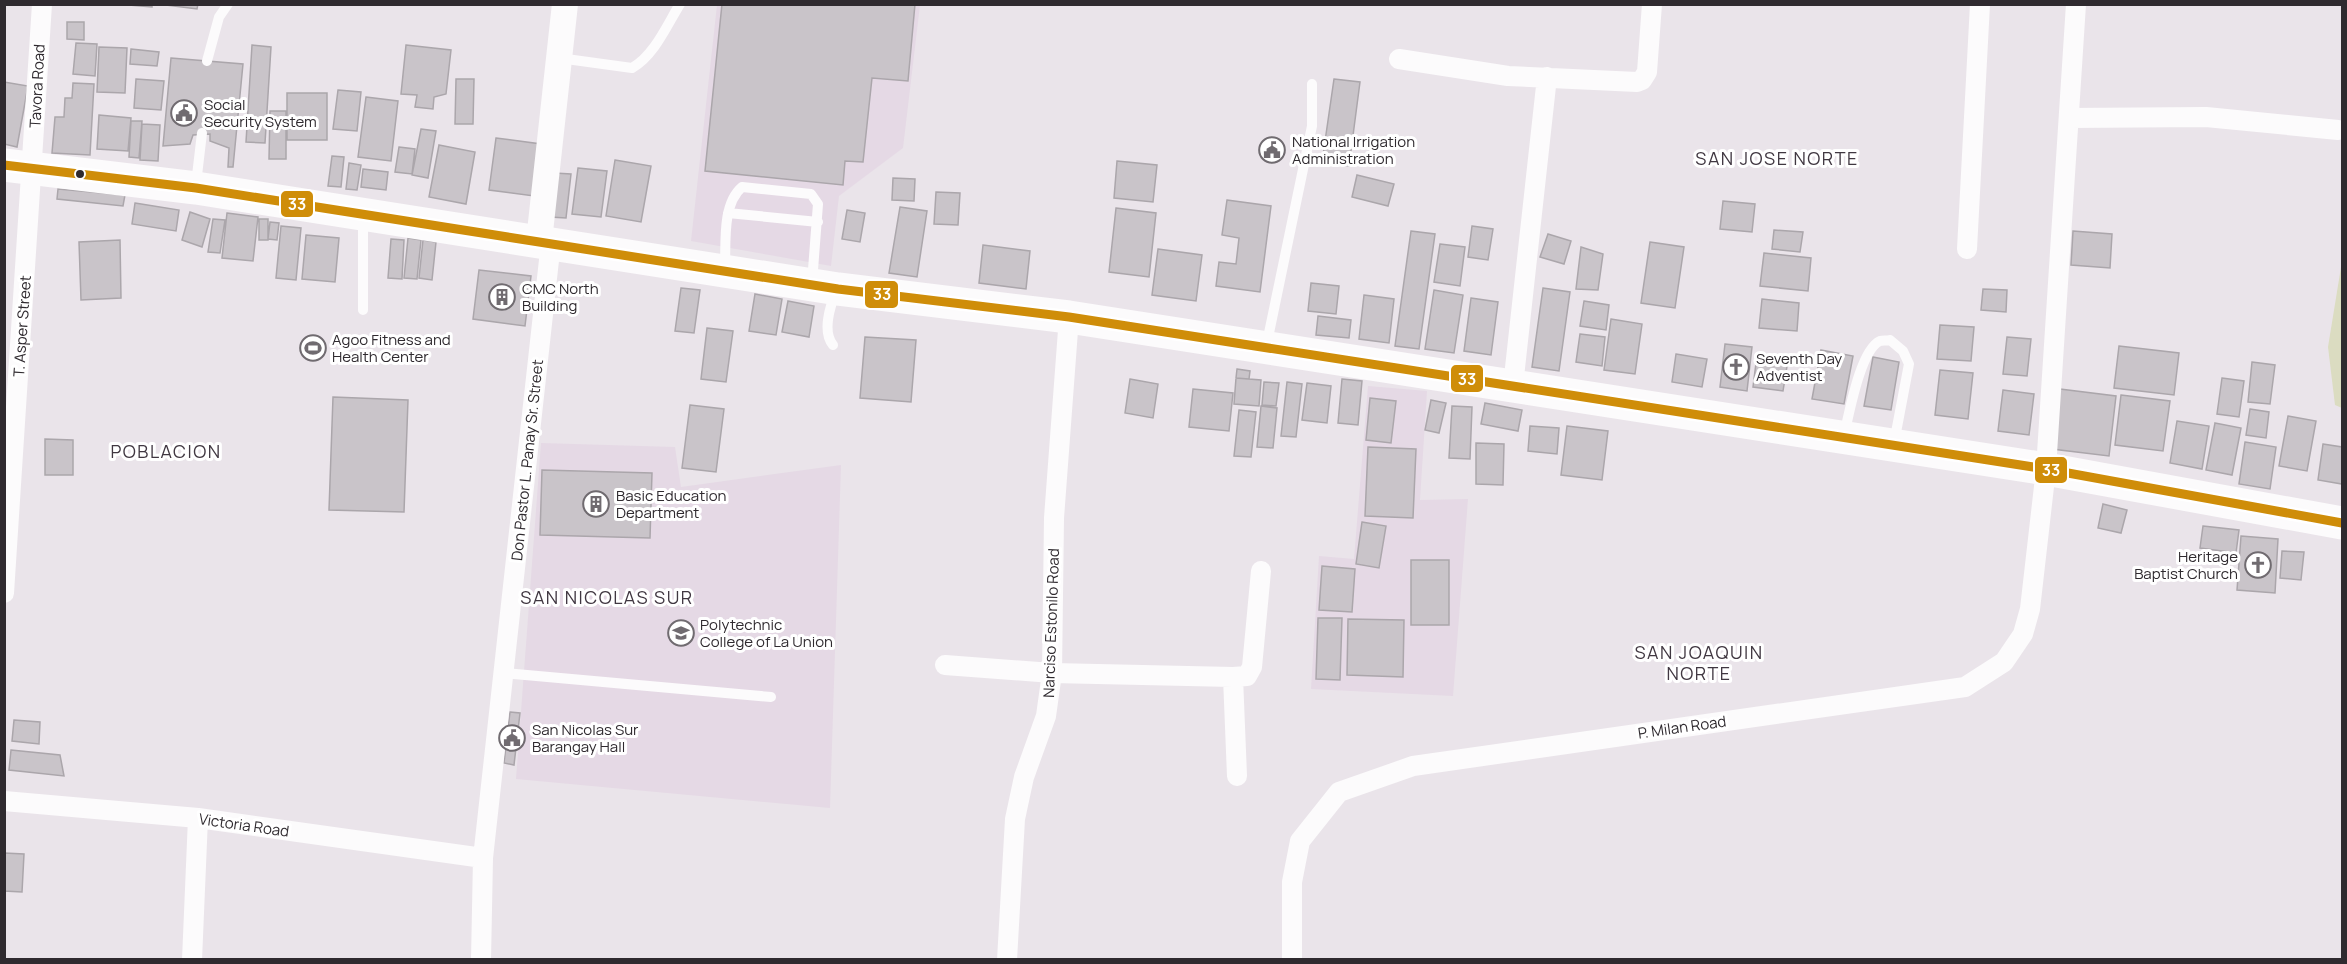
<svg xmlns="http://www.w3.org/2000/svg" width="2347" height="964" font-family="Manrope,sans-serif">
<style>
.built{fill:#e5d9e5}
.green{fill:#dbdcc1}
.building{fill:#c9c4c9;stroke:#aba6ab;stroke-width:1.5}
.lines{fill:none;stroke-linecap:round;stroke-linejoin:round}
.service{stroke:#fcfbfc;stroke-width:10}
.minor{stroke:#fcfbfc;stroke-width:20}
.tertiary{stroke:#fcfbfc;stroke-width:26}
.trunk{stroke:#fcfbfc;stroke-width:33}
.bus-1-casing{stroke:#fff;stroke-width:14}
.bus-1{stroke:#cf8d09;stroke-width:9}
.bus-dot{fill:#2f2a2f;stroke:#fff;stroke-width:2}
.labels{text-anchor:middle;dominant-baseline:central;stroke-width:6;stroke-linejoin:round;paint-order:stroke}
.street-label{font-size:15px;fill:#2f2a2f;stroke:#fff}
.poi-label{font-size:15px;fill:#2f2a2f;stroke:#fff;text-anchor:start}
.quarter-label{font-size:18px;letter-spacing:1.5px;fill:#403741;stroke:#fff}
.line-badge{stroke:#fff;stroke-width:2}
.badge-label{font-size:16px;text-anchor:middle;font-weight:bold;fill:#fff}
</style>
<rect width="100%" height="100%" fill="#eae4ea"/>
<path class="built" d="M717 5H920L903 148 839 196 831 266 691 241Z
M1368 386 1427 391 1420 500 1468 499 1453 696 1311 689 1319 556 1354 559Z
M541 443 675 447 681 487 841 465 830 808 516 779Z"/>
<path class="green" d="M2342 261V408L2335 405 2328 347Z"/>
<path class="building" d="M116 4H152V7Z
M158 4H198L197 9Z
M722 4H915L908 81 872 78 863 162 845 161 843 185 705 171Z
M67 22H84V40L67 39Z
M76 43 97 44 95 76 73 74Z
M252 45 271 47 265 143 246 142Z
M406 45 451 50 446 94 434 97 433 109 415 107 417 95 401 94Z
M99 47 127 48 125 93 97 92Z
M131 49 159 52 157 66 130 64Z
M171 58 243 64 233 167H228L229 148 210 141V134L193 135 190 144 163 146Z
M136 79 164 81 161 110 134 108Z
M456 79H474L473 124H455Z
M1334 79 1360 82 1349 166 1322 162Z
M4 82 28 86 17 147 4 144Z
M73 83 94 84 90 155 52 153 55 117H64L65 98H72Z
M338 90 361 92 357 131 333 129Z
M287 93H327V140H287Z
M366 97 398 101 391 161 358 157Z
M270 111H286V159H269Z
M99 115 131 118 128 151 97 149Z
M131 121H142L139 158 129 157Z
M142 124 160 125 158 161 140 160Z
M421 129 436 131 428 178 412 175Z
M496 138 541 144 534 196 489 190Z
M439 145 475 152 466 204 429 197Z
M399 147 415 149 412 174 395 172Z
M332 156 344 157 341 187 328 186Z
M615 160 651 166 641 222 606 216Z
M1117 161 1157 165 1153 202 1114 198Z
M349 163 361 165 357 190 346 189Z
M578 168 607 171 601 217 572 214Z
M363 169 388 172 386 190 361 187Z
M554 173 571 174 566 218 550 217Z
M1357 175 1394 184 1388 206 1352 197Z
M893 178 915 179 914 201 892 200Z
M58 189 125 195 123 206 57 199Z
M936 192 960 193 958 225 934 224Z
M1227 200 1271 206 1260 292 1216 286 1219 262 1236 264 1239 238 1222 235Z
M1723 201 1755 204 1752 232 1720 229Z
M135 203 179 210 176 231 132 224Z
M900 207 927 211 917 277 889 273Z
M1116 208 1156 213 1149 277 1109 272Z
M847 210 865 213 860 242 842 239Z
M190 212 210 219 202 247 182 240Z
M227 213 258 217 253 261 222 258Z
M213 219 225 220 220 253 208 252Z
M259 219H268V240H259Z
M270 222 279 223 277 240 268 239Z
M281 226 301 228 296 280 276 278Z
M1472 226 1493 229 1488 260 1468 257Z
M1774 230 1803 232 1800 252 1772 249Z
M1411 231 1435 234 1419 349 1395 346Z
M2073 231 2112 234 2110 268 2071 265Z
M1548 234 1571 241 1564 264 1540 257Z
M306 235 339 238 335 282 302 279Z
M408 238 421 240 417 279 404 278Z
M391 239 404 240 402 279 388 278Z
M120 240 121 298 81 300 79 242Z
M423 240 436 242 432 280 419 278Z
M1650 242 1684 247 1675 308 1641 303Z
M1440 244 1465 247 1460 286 1434 282Z
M983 245 1030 251 1026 289 979 283Z
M1581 247 1603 254 1598 290 1576 289Z
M1158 249 1202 255 1196 301 1152 295Z
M1764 253 1811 258 1808 291 1760 286Z
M479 270 531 276 525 326 473 319Z
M1311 283 1339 286 1336 314 1308 311Z
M681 288 700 290 694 333 675 331Z
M1543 288 1570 292 1559 371 1532 367Z
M1983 289 2007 290 2006 312 1981 310Z
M1434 290 1463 295 1454 353 1425 349Z
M755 294 782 299 776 335 749 331Z
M1364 295 1394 299 1389 343 1359 339Z
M1471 298 1498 302 1491 355 1464 351Z
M1762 299 1799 303 1797 331 1759 328Z
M788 301 814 306 809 337 782 332Z
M1584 301 1609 305 1606 330 1580 326Z
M1318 316 1351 320 1349 338 1316 335Z
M1611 319 1642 324 1635 374 1604 370Z
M1940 325 1974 327 1971 361 1937 359Z
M707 328 733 331 726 382 701 379Z
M1580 334 1605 337 1602 366 1576 362Z
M865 337 916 340 911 402 860 398Z
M2007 337 2031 339 2027 376 2003 374Z
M1725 344 1752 347 1747 391 1720 387Z
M2119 346 2179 353 2174 395 2114 388Z
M1821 350 1853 356 1844 404 1812 399Z
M1676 354 1707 359 1702 387 1672 382Z
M1757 355 1788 360 1783 391 1753 387Z
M1873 357 1899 362 1891 410 1864 406Z
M2252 362 2275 365 2270 404 2248 402Z
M1237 369 1250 371 1249 379 1236 378Z
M1940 370 1973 373 1968 419 1935 415Z
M1236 378 1261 380 1259 406 1234 404Z
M2222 378 2244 381 2239 417 2217 414Z
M1130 379 1158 384 1153 418 1125 413Z
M1342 379 1362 381 1358 425 1338 423Z
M1264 382 1279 383 1276 406 1262 405Z
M1287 382 1302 384 1296 437 1281 436Z
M1307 383 1331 386 1327 423 1302 420Z
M1193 389 1233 393 1229 431 1189 427Z
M2060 389 2116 396 2109 456 2052 449Z
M2003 390 2034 394 2029 435 1998 431Z
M2121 395 2170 401 2163 451 2115 445Z
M333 397 408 400 404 512 329 510Z
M1370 398 1396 401 1391 443 1366 440Z
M1431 400 1446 403 1439 433 1425 430Z
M1485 403 1522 410 1518 431 1481 424Z
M690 405 724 409 716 472 682 468Z
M1261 406 1277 408 1273 448 1257 447Z
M1452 406 1472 407 1470 459 1449 458Z
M2250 409 2269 412 2266 438 2246 435Z
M1239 410 1256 412 1251 457 1234 456Z
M2288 416 2316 421 2307 471 2279 466Z
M2177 421 2209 426 2202 469 2170 463Z
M2215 423 2241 428 2232 475 2206 470Z
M1530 426 1559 428 1557 454 1528 451Z
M1567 426 1608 431 1602 480 1561 475Z
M45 439 73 440V475H45Z
M2245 442 2276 447 2270 489 2239 484Z
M1476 443 1504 444 1503 485 1476 484Z
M2323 444 2342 447V484L2318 480Z
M1368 447 1416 449 1413 518 1365 516Z
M542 470 652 473 650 538 540 535Z
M2103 504 2127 510 2121 533 2098 528Z
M1362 522 1386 526 1379 568 1356 564Z
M2203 526 2239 530 2236 553 2200 548Z
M2241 536 2278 539 2275 593 2237 590Z
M2282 551 2304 552 2301 580 2280 578Z
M1411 560H1449V625H1411Z
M1322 566 1355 569 1352 612 1319 610Z
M1318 618H1342L1340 680 1316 679Z
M1348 619 1404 620 1403 677 1347 675Z
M510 712 520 713 514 765 504 763Z
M14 720 40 722 39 744 12 741Z
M11 750 60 755 64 776 9 770Z
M4 853 24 854 22 892 4 891Z"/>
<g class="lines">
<path class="service" d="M559 58 632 68C654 56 667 25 680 4
M207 61 219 17 228 4
M196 184 202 133
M728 213 818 222
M725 267C726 243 722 204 742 187L811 194 818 204 812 283
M363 310V218
M833 345C822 332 830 306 836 292
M1269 346V333L1312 126V84
M1844 435C1849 415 1860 350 1880 341 1883 340 1887 341 1890 340L1903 351 1909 364 1894 443
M504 673 771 697"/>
<path class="minor" d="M1399 59 1508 76 1637 82 1642 80 1647 72 1652 4
M2069 118 2206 117 2338 130
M1967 249 1980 4
M1513 386 1547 77
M4 593 42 4
M945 665 1052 673 1233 677 1237 776
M1233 677 1247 676 1252 667 1261 571
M4 801 198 818 483 858
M192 960 198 818
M481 960 483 858 551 242
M1007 960 1015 819 1024 777 1046 716 1052 673 1054 518 1069 317
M1292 960V882L1300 841 1339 792 1413 766 1965 687 2004 662 2023 634 2030 609 2046 469 2076 4"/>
<path class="tertiary" d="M539 241 565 4"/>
<path class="trunk" d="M4 165 196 188 838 289 1069 317 2046 469 2342 523"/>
<g class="bus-1-casing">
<path id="bus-1" d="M4 165 196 188 838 289 1069 317 2046 469 2342 523"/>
</g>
<use href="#bus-1" class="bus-1"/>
</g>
<defs>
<g id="civic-ring" transform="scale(1.35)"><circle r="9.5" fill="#fff" stroke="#706b70" stroke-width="1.5"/><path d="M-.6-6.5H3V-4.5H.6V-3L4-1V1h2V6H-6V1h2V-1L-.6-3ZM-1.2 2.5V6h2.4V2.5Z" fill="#706b70"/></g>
<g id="building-ring" transform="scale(1.35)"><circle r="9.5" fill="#fff" stroke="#706b70" stroke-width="1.5"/><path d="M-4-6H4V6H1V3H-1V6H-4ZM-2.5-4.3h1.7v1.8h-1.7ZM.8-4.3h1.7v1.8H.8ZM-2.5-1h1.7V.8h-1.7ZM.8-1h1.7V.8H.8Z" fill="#706b70"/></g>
<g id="stadium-ring" transform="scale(1.35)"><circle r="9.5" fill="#fff" stroke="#706b70" stroke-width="1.5"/><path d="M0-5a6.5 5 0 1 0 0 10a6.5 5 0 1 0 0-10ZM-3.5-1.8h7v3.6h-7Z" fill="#706b70"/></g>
<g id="church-ring" transform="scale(1.35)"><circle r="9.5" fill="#fff" stroke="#706b70" stroke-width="1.5"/><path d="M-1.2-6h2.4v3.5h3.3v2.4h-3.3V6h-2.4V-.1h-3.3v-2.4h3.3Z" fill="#706b70"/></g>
<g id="university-ring" transform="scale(1.35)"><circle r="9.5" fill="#fff" stroke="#706b70" stroke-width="1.5"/><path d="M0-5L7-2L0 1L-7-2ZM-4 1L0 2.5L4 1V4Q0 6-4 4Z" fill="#706b70"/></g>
</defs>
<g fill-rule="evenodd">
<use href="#civic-ring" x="184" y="113"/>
<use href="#civic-ring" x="1272" y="150"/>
<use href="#building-ring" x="502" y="297"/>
<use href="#stadium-ring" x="313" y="348"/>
<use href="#church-ring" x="1736" y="367"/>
<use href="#building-ring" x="596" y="504"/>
<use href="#church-ring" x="2258" y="565"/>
<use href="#university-ring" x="681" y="633"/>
<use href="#civic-ring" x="512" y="738"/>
</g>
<circle class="bus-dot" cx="80" cy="174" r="5"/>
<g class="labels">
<g class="street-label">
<text transform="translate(37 86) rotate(-87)">Tavora Road</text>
<text transform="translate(22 326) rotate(-86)">T. Asper Street</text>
<text transform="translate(527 460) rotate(-84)">Don Pastor L. Panay Sr. Street</text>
<text transform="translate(1051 623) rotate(-88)">Narciso Estonilo Road</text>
<text transform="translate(1682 727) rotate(-8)">P. Milan Road</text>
<text transform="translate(244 825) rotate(8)">Victoria Road</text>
</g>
<g class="poi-label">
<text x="204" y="104">Social<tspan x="204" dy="17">Security System</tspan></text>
<text x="1292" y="141">National Irrigation<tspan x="1292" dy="17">Administration</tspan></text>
<text x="522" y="288">CMC North<tspan x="522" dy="17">Building</tspan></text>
<text x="332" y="339">Agoo Fitness and<tspan x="332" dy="17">Health Center</tspan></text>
<text x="1756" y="358">Seventh Day<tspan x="1756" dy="17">Adventist</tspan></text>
<text x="616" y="495">Basic Education<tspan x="616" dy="17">Department</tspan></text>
<text x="2238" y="556" text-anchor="end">Heritage<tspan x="2238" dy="17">Baptist Church</tspan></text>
<text x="700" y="624">Polytechnic<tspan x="700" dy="17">College of La Union</tspan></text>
<text x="532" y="729">San Nicolas Sur<tspan x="532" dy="17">Barangay Hall</tspan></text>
</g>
<g class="quarter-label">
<text x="1777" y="158">SAN JOSE NORTE</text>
<text x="166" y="451">POBLACION</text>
<text x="607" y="597">SAN NICOLAS SUR</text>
<text x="1699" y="652">SAN JOAQUIN<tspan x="1699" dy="21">NORTE</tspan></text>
</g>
</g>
<g class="line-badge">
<rect x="280" y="190" width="34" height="28" rx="6" fill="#cf8d09"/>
<rect x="864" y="280" width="35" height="29" rx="6" fill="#cf8d09"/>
<rect x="1450" y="364" width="34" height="29" rx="6" fill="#cf8d09"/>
<rect x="2034" y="456" width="34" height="28" rx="6" fill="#cf8d09"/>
</g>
<g class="badge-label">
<text x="297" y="210">33</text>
<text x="882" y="300">33</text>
<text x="1467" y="385">33</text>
<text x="2051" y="476">33</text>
</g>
<rect width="2347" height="964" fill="none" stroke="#2f2a2f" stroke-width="12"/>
</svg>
